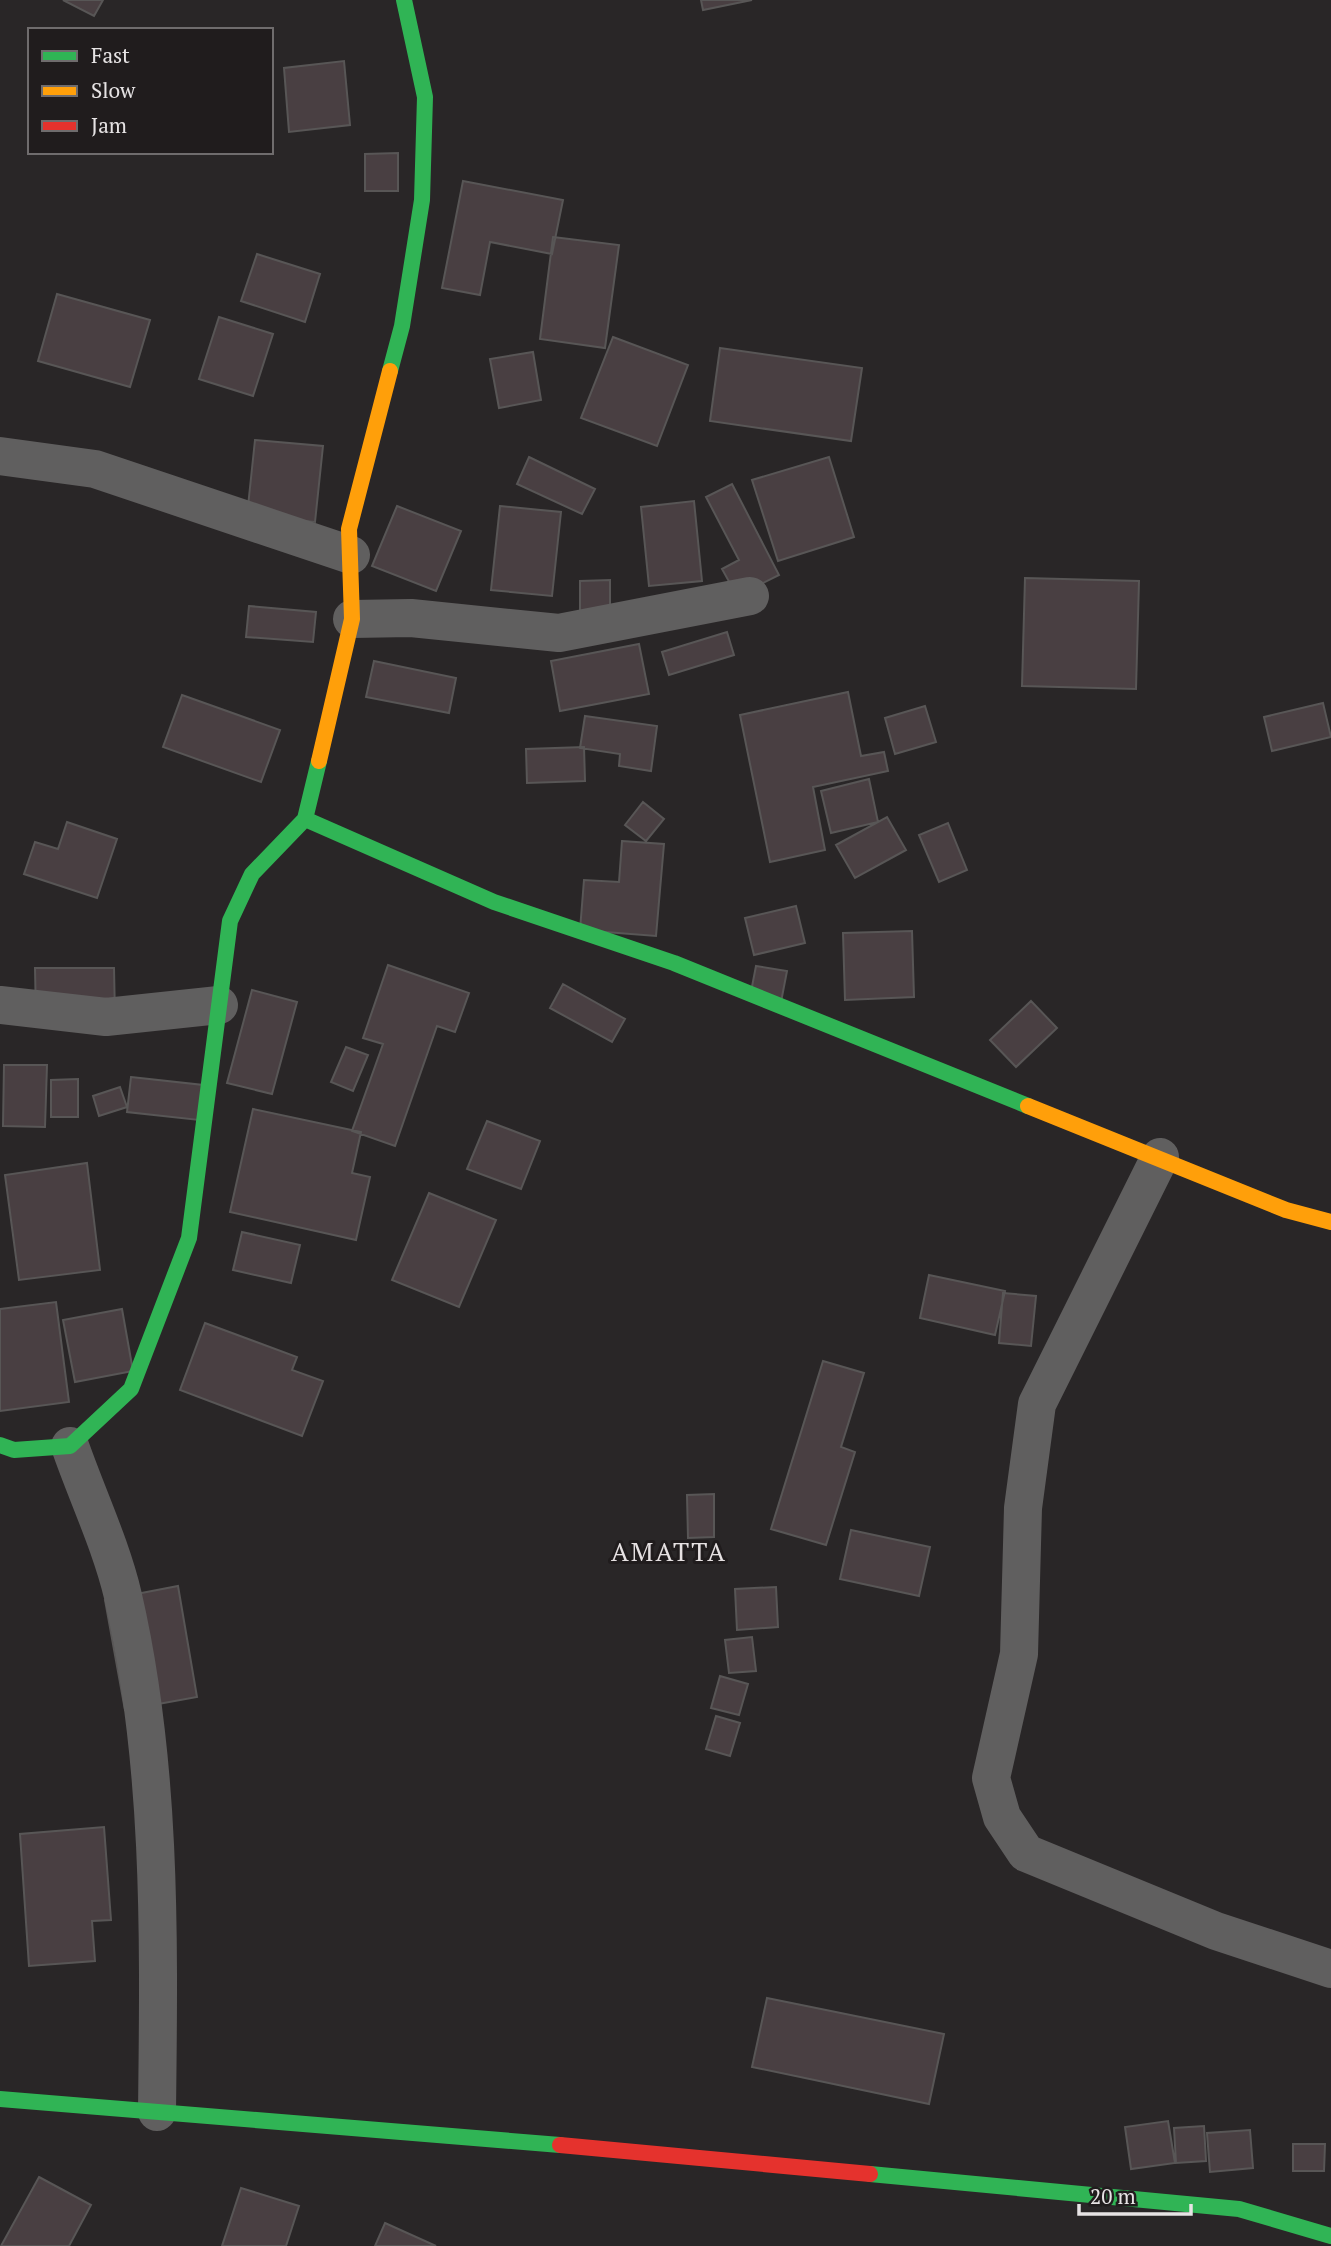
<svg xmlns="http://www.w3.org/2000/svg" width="1331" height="2246" font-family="'PT Serif',serif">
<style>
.building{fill:#493f42;stroke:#585656;stroke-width:2}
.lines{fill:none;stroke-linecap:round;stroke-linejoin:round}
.street{stroke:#605f5f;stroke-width:38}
.fast{stroke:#30b455;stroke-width:16}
.slow{stroke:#ff9f0a;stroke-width:16}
.jam{stroke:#e5322d;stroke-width:16}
.labels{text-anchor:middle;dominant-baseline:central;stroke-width:6;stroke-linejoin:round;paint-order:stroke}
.quarter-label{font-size:26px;letter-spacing:2px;fill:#e6e1e2;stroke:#201c1d}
</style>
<rect width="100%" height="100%" fill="#292627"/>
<path class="building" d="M63 0H103L94 16Z
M701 0H752L703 10Z
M344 61 350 125 289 132 284 68Z
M398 153V191H365V154Z
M463 181 563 200 552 254 490 242 480 295 442 288Z
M553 237 619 245 605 348 540 339Z
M257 254 320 274 305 322 241 301Z
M57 294 150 320 130 387 38 361Z
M219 317 273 334 253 396 199 379Z
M613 337 688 365 657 446 581 418Z
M720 348 862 368 851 441 710 421Z
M533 352 541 400 499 408 490 359Z
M255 440 323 446 315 522 247 516Z
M529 457 595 489 582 514 517 484Z
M829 457 854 537 778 561 752 480Z
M732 484 779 575 737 596 722 569 739 560 706 497Z
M694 501 702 581 649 586 641 507Z
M397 506 461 531 436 591 372 566Z
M500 506 561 512 552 596 491 590Z
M1025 578 1139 581 1136 689 1022 686Z
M610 580V625H580V581Z
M249 606 316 612 313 642 246 637Z
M727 632 734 655 669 675 662 652Z
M639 644 649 694 560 711 551 661Z
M374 661 456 678 449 713 366 697Z
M848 692 861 756 884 752 888 771 813 787 825 850 770 862 740 715Z
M182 695 280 730 261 782 163 747Z
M1323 703 1331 737 1272 751 1264 717Z
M925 706 936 742 895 754 885 718Z
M585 716 657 726 651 771 619 766 620 754 580 748Z
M584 747 585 781 527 783 526 749Z
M869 779 878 822 831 833 821 791Z
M643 802 664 819 646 841 625 825Z
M887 817 906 850 855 878 836 845Z
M67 822 117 839 97 898 24 874 35 842 58 849Z
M948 823 967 870 939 882 919 835Z
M622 841 664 844 656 936 580 930 584 880 619 882Z
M796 906 805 943 754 955 745 918Z
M912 931 914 997 845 1000 843 933Z
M388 965 469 993 455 1032 437 1026 395 1146 352 1131 383 1044 363 1038Z
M756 966 787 971 781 1002 750 997Z
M35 968H114L115 1016 36 1018Z
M563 984 625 1019 612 1042 550 1008Z
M252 990 297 1002 272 1094 227 1083Z
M1031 1001 1057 1028 1016 1067 990 1040Z
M346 1047 368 1055 353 1091 331 1082Z
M4 1065H47L45 1127 3 1126Z
M131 1077 203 1085 199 1120 127 1112Z
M78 1079V1117H51V1080Z
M120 1087 127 1107 99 1116 93 1096Z
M253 1109 361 1132 352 1173 370 1177 356 1240 230 1212Z
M487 1121 540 1141 521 1189 467 1169Z
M87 1163 100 1270 19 1280 5 1175Z
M429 1193 496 1220 459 1307 392 1280Z
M242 1232 300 1245 291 1283 233 1270Z
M929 1275 1005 1291 995 1335 920 1318Z
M1003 1293 1036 1296 1031 1346 999 1343Z
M56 1302 69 1402 0 1411V1309Z
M122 1309 133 1371 75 1382 63 1320Z
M205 1323 297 1357 292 1370 323 1381 302 1436 180 1390Z
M823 1361 864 1373 841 1447 855 1452 826 1545 771 1529Z
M714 1494V1537L688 1538 687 1495Z
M851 1530 930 1547 919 1596 840 1579Z
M178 1586 197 1697 125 1710 105 1600Z
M776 1587 778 1627 737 1630 735 1589Z
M752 1637 756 1671 729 1673 725 1640Z
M720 1676 748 1684 739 1715 711 1708Z
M716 1716 740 1723 730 1756 706 1749Z
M104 1827 111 1920 92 1921 95 1961 29 1966 20 1834Z
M767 1998 944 2034 929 2104 752 2067Z
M1168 2121 1175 2163 1131 2169 1125 2127Z
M1204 2126 1206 2161 1176 2163 1174 2128Z
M1250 2130 1253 2168 1210 2172 1207 2133Z
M1293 2144H1325L1324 2171H1293Z
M39 2177 91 2205 69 2246H1Z
M241 2188 299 2206 286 2246H222Z
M385 2223 436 2246H375Z"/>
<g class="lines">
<path class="street" d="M0 456 95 469 351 555
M352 619 411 618 559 633 750 596
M0 1005 106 1017 219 1005
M1160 1157 1037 1404 1023 1508 1019 1654 991 1778 1002 1817 1026 1853 1216 1931 1331 1969
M70 1446C87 1495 111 1545 123 1596 162 1765 159 1939 157 2112"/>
<path class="fast" d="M390 371 402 326 422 200 425 97 404 0
M305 819 494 902 674 963 1028 1106
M0 1445 14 1450 70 1446 131 1389 189 1238 230 921 252 874 305 819 319 761
M0 2099 560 2145
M870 2174 1239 2209 1331 2236"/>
<path class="slow" d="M319 761 352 619 349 529 390 371
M1028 1106 1286 1210 1331 1222"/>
<path class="jam" d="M560 2145 870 2174"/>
</g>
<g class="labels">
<g class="quarter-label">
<text x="669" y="1551">AMATTA</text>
</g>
</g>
<rect x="28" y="28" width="245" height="126" fill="#201c1d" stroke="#6f6c6d" stroke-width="2"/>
<rect x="42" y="51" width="35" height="10" fill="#30b455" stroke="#6f6c6d" stroke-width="2"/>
<text x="91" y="63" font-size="21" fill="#e6e3e4">Fast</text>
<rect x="42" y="86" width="35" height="10" fill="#ff9f0a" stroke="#6f6c6d" stroke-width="2"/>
<text x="91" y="98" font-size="21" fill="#e6e3e4">Slow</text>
<rect x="42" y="121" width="35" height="10" fill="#e5322d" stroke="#6f6c6d" stroke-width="2"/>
<text x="91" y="133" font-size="21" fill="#e6e3e4">Jam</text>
<path d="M1079 2204v10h112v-10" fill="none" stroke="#e6e3e4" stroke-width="3.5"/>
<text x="1090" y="2204" font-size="21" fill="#e6e3e4" stroke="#201c1d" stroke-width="5" paint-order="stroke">20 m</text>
</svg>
